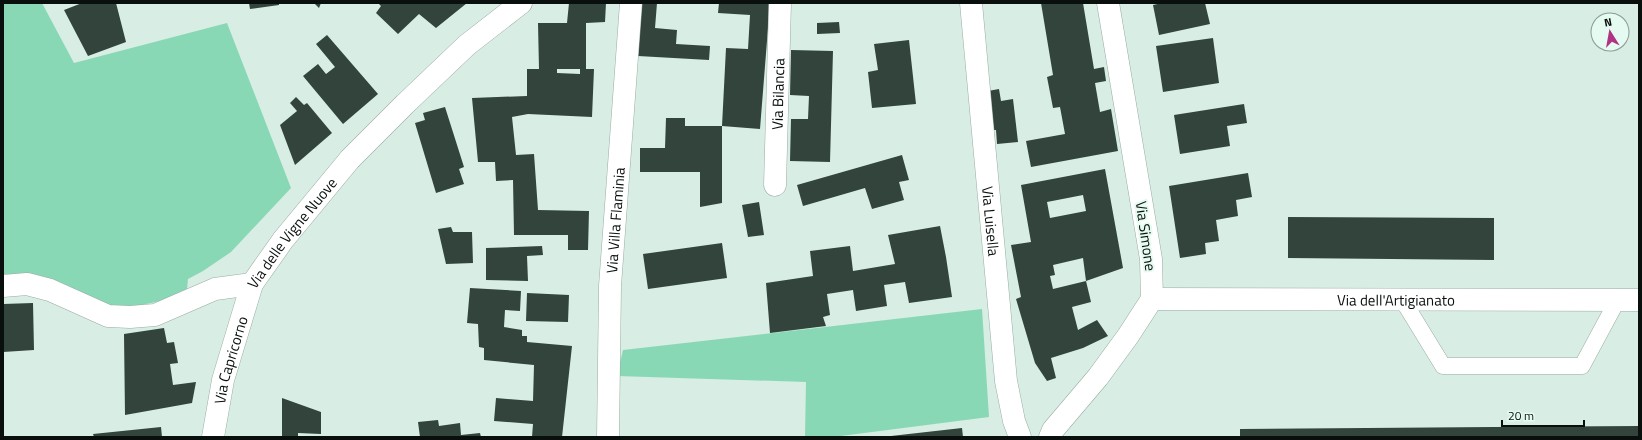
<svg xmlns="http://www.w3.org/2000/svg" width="1642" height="440" font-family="'Titillium Web',sans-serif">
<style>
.green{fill:#88d8b6}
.building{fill:#32443c;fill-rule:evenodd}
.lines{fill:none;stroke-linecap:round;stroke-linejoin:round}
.lane-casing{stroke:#99aca3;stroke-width:17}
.street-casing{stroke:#99aca3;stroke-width:23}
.secondary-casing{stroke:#99aca3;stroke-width:23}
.lane{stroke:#fff;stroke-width:16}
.street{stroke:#fff;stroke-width:22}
.secondary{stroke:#fff;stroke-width:22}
.labels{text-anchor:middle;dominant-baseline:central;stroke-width:4;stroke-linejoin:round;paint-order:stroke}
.street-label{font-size:15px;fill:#080f0c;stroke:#e5faf0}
</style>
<rect width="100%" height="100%" fill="#d8ede3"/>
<path class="green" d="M3 3H42L74 63 227 23 291 188 231 252 203 271 188 279 187 289 160 301 124 309 99 304 59 283 38 275 3 274Z
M982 309 989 417 833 437H805L806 382 617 376 623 350Z"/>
<path class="building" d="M82 3H116L126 42 88 56 64 10Z
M249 3H279V5L250 9Z
M314 3H321L319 8Z
M378 3H467L436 28 419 14 398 34 376 13 381 6Z
M569 3H606L605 22 586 23V69H594L592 117 528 114 512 117 516 155 534 154 538 210 589 211 588 250H568V235H514L513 180 496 181 495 162H478L472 98 527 96V69H539L538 23H567ZM557 69H580V74L557 73Z
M641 3H657L655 28 677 30 676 44 710 46 709 60 638 56Z
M719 3H770L760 129 722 126 726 48 748 49 750 15 718 13Z
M1041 3H1083L1094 69 1104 67 1106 81 1095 83 1100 112 1111 109 1118 151 1031 167 1026 141 1065 134 1060 107 1053 108 1047 77 1053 75Z
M1162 3H1205L1210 24 1159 35 1153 5Z
M839 22 840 33 817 34V23Z
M327 35 378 94 343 124 303 76 318 64 326 74 335 67 316 44Z
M1213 38 1219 83 1163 92 1156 46Z
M909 40 916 104 872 108 868 72 878 70 874 44Z
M791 50 833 51 830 162 790 161 791 119H808L809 96 790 95Z
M999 89 1001 101 1013 99 1018 142 997 144 996 130H992L988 91Z
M296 97 304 105 307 103 332 133 295 165 280 125 297 111 290 103Z
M1244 104 1247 123 1227 126 1230 146 1180 154 1174 115Z
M445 107 464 167 459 169 464 184 436 193 415 123 425 120 423 113Z
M666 118H685V126H722V203L700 207V172H640V148H665Z
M902 155 909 180 899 182 904 200 872 209 865 188 803 206 797 185Z
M1105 169 1123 268 1086 281 1083 258 1053 265 1055 275 1050 276 1053 289 1086 281 1091 302 1072 307 1078 330 1097 320 1108 336 1083 348 1051 358 1056 378 1047 381 1035 363 1016 299 1021 297 1011 245 1031 242 1021 185ZM1083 195 1086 211 1050 218 1047 202Z
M1248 173 1252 197 1236 200 1238 216 1216 220 1219 241 1205 243 1206 254 1180 258 1169 186Z
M759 202 764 235 748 237 742 205Z
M1288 217 1494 218V260L1288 258Z
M940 226 946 257 952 297 909 303 905 282 884 285 887 306 856 311 853 290 827 294 830 315 823 317 826 326 770 333 766 283 813 276 810 251 850 246 853 271 895 264 888 235Z
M451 227 453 232H472L473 263 446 264 438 229Z
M722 243 727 278 648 289 643 254Z
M542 246 543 255 527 256 528 281 486 280V248Z
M470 288 521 291 520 311 505 310 504 327 522 330V336H527V342L572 346 562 437H532L533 424 494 421 496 398 533 401 534 365 484 360V348L479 347 478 324 467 323Z
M527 293 569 295 568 322 526 321Z
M33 303 34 350 3 352V304Z
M164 328 167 343 174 342 178 363 170 364 173 385 196 382 192 403 125 415 124 334Z
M282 398 321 412V434L298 433V437H282Z
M438 420 439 426 460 423 461 435 480 433 481 437H420L418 422Z
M1639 426V437H1240V429Z
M161 427 162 437H94L93 434Z
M962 428 963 437H892L891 436Z"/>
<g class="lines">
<g class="lane-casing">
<path id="lane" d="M1402 299 1443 366H1582L1618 299"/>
</g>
<g class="street-casing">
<g id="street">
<path id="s1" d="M971 3 1006 381 1014 421 1020 437"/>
<path id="s2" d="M775 185 780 3"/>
<path d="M3 286 27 284 50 290 108 316 130 317 155 315 215 289 252 284"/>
<path id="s3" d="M1152 299 1639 300"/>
<path id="s4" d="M608 437 610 286 631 3"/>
<path d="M1050 437 1053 430 1098 377 1128 336 1152 299 1151 259 1108 3"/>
</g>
</g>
<g class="secondary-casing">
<g id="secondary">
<path id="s5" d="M213 437 223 380 252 284 283 240 350 159 405 104 467 45 521 3"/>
</g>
</g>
<use href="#lane" class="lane"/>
<use href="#street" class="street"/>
<use href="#secondary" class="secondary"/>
</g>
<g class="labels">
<g class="street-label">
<text stroke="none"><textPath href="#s2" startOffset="91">Via Bilancia</textPath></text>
<text stroke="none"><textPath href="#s4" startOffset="217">Via Villa Flaminia</textPath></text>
<text stroke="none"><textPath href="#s1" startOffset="219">Via Luisella</textPath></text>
<text stroke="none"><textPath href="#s5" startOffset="223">Via delle Vigne Nuove</textPath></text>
<text transform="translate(1146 236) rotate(82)">Via Simone</text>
<text stroke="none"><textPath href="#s3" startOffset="244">Via dell'Artigianato</textPath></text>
<text stroke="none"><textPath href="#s5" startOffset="79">Via Capricorno</textPath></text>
</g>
</g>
<rect width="1642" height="440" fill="none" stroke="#080f0c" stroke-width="8"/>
<g transform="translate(1610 32) rotate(349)"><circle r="19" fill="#e5faf0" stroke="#8d9c95"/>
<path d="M0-3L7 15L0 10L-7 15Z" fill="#b13484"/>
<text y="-6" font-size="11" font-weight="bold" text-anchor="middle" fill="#080f0c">N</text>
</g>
<path d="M1502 420v6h82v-6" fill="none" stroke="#080f0c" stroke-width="2"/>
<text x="1508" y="420" font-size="12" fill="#080f0c" stroke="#e5faf0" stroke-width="3" paint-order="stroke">20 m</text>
</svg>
